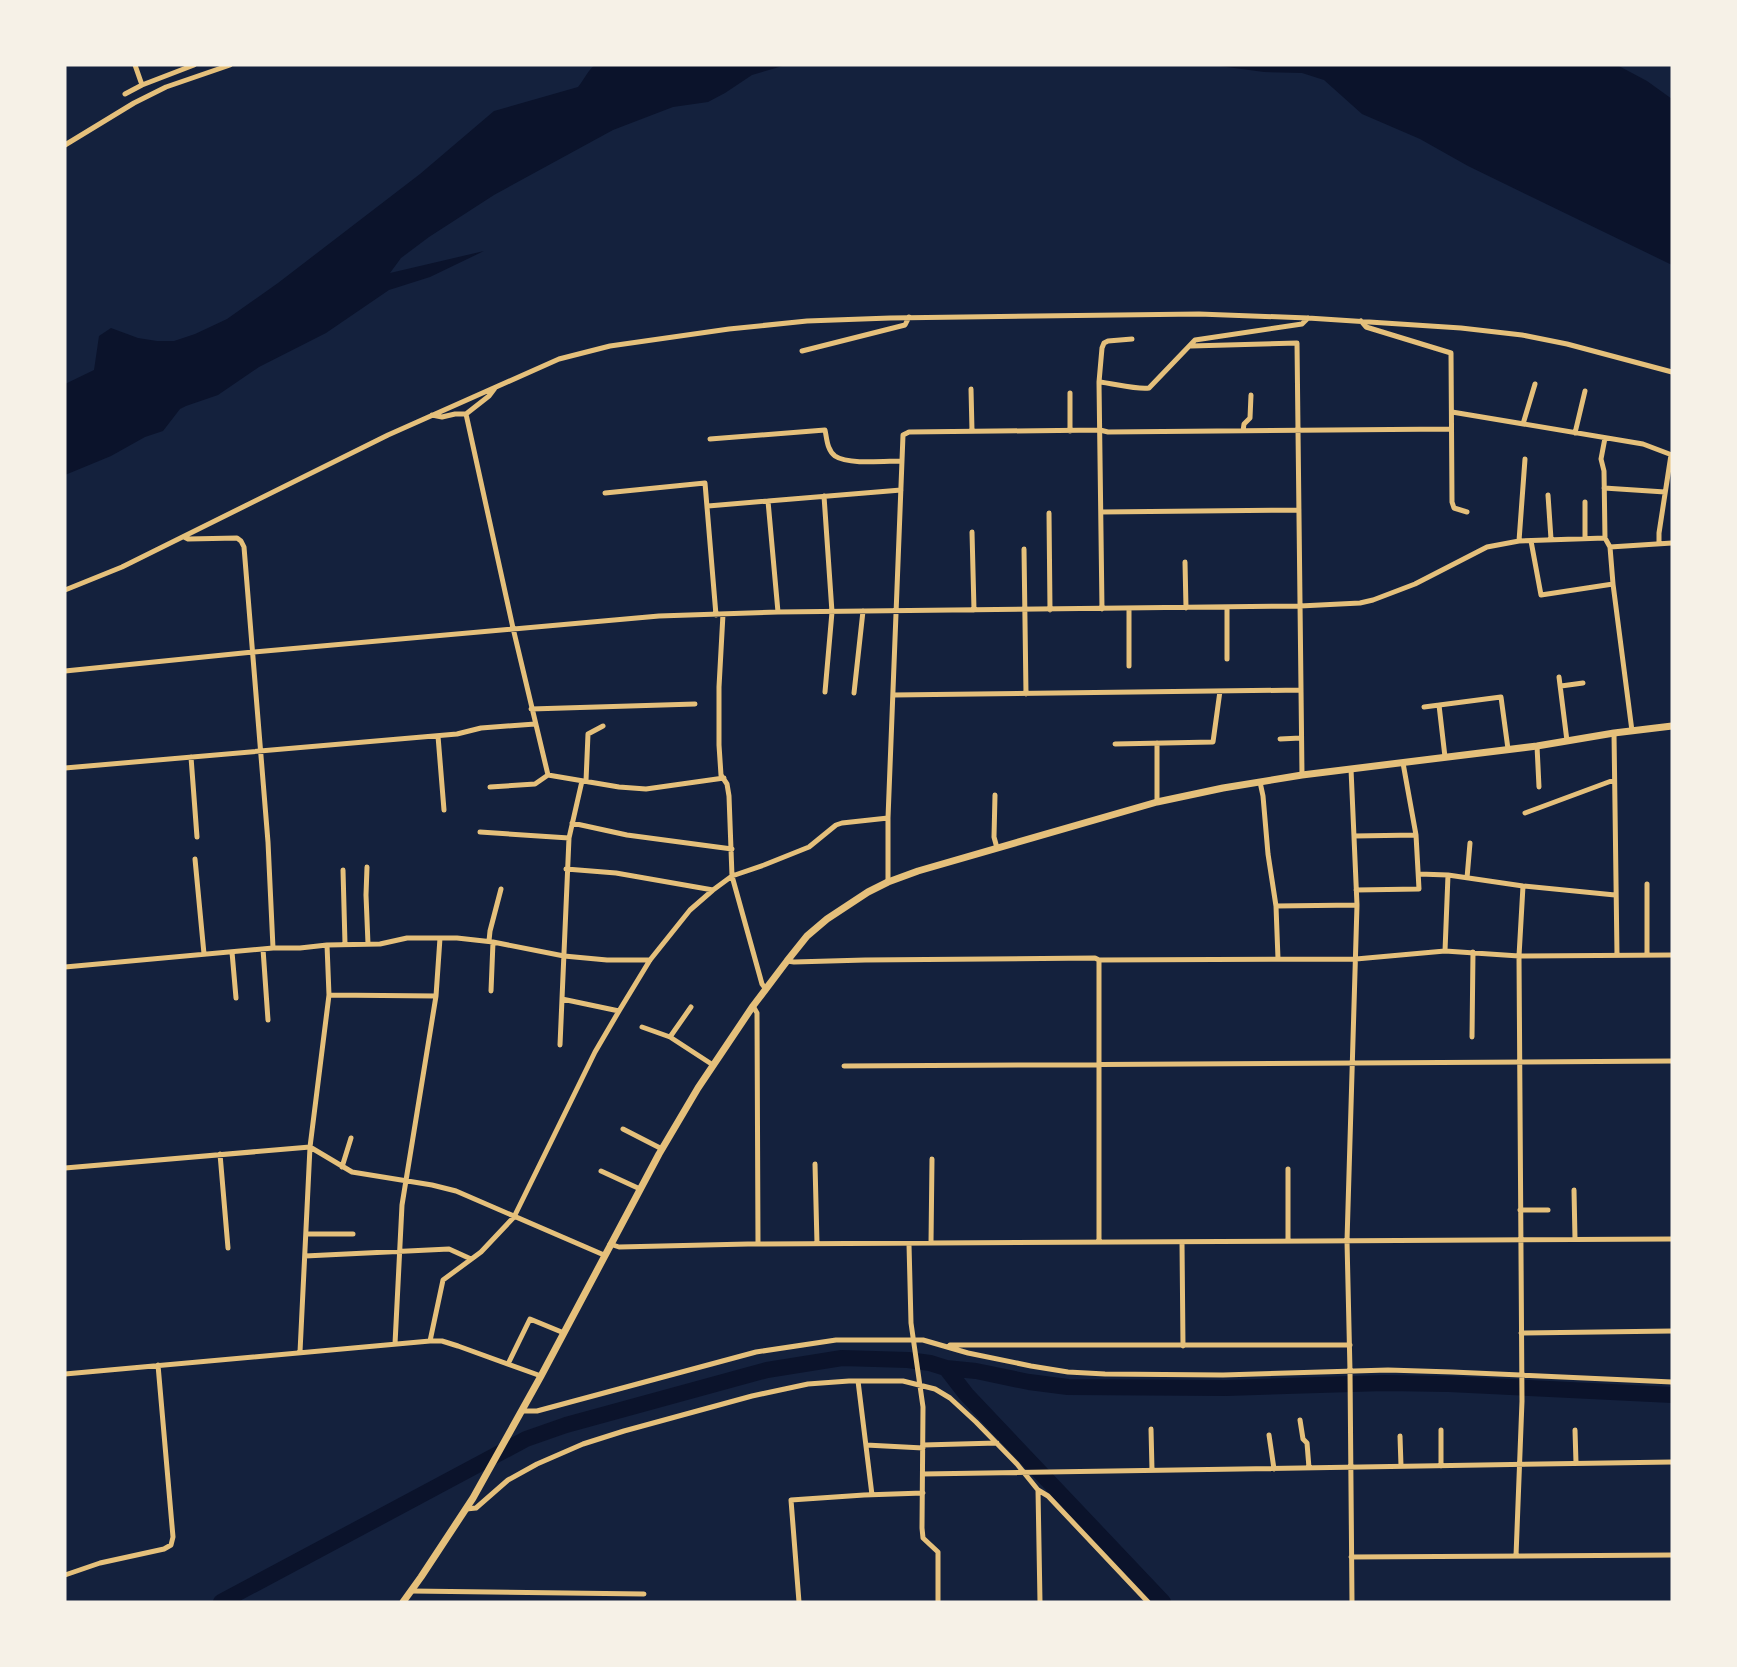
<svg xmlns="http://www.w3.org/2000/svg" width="1737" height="1667" font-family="'Nunito Sans',sans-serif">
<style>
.water{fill:#0b132b}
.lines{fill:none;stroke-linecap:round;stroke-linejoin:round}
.river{stroke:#0b132b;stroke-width:16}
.minor{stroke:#e5c07b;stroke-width:5}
.secondary{stroke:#e5c07b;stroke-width:7}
</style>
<rect width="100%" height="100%" fill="#14213d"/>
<path class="water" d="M595 65H786L752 75 725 93 708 102 673 107 613 130 494 195 429 237 401 258 390 273 484 251 430 277 389 290 326 333 259 367 218 395 186 406 180 409 163 431 145 437 111 456 65 475V384L94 370 99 336 111 328 138 338 157 341H174L195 334 227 319 278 283 420 174 494 111 578 87C584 80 588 70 595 65Z
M1212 65H1617L1647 81 1672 99V265L1468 166 1420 139 1362 114 1324 80 1302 73 1264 72Z"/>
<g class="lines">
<path class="river" d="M946 1368 966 1394 1163 1602
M221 1602 526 1439 566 1425 767 1370 842 1358 908 1360 930 1363 946 1368 976 1371 1029 1382 1068 1387 1226 1388 1385 1383 1449 1384 1672 1395"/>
<path class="minor" d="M135 65 142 85
M125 94 142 85 194 65
M65 145 134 103 166 87 230 65
M1361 321 1366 327 1451 353 1452 502 1454 508 1467 512
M1191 346 1297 343 1302 775
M802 351 905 325 909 317
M1099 382C1112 383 1137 390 1149 388L1195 340 1302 324 1308 318
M971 389 972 431
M1070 393V431
M1452 412 1643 444 1672 455
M466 414 513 628 548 775 619 787 646 789 724 778
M432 415 442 417 455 414H466L489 396 495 388
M1523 424 1535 384
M1243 431 1244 424 1250 418 1251 395
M1575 433 1585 391
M1605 438 1601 459 1604 471 1605 538 1610 547 1613 584 1632 731
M710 439 825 430C827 439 827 450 835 456 848 465 886 461 902 461
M1604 488 1665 492
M605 493 705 483 716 615
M1548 495 1551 539
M824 496 832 612 825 692
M768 501 778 612
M1585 502V538
M708 506 901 490
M1101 512 1299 510
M1049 513 1050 610
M972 532 974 610
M184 537 188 539 237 538 241 541 244 547 268 842 273 948
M1519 541 1525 459
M1531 541 1541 595 1613 584
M1659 544V533L1671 455
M1610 547 1672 543
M1024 549 1026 694
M1185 562 1186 608
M65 590 122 567 388 435 559 359 610 346 729 329 807 321 890 318 1199 314 1308 318 1461 328 1522 335 1567 344 1672 372
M1227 607V659
M1102 609 1099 382 1102 348 1104 343 1108 341 1132 339
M723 614 719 687V745L721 775 727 784 729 796 732 876 762 984 765 988
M1129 666V609
M65 671 253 652 659 616 778 612 1300 606 1360 603 1373 600 1415 584 1487 547 1519 541 1605 538
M1559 677 1567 741
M1561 686 1583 683
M854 693 863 611
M893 695 1301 690
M1439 705 1445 757
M1424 707 1501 697 1508 749
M531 709 695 704
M1614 733 1617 955
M438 736 444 810
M1280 739 1301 738
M1157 743V802
M1115 744 1213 742 1220 691
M1537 746 1539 787
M191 757 197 837
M65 768 457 734 481 728 535 724
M1351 769 1357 905 1347 1241 1350 1371 1352 1602
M586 781 588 734 603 726
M1260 782 1263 796 1268 854 1276 906 1278 959
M490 787 535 784 548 775
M995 795 994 837 997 848
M1525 813 1614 780
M572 823 627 835 732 849
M480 832 569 838
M1354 836 1416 835
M195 859 204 954
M367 867 366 895 368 944
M566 869 616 873 713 890
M343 870 345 944
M1419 874 1448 875 1523 886 1615 895
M1467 878 1470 843
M888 882V818L903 435 909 432 1100 430 1108 432 1451 429
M1647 884V955
M1356 890 1419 889 1416 835 1403 763
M1276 906 1357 905
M489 941 490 931 501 889
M263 949 268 1020
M1445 951 1448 875
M232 952 236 998
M787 961 794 962 865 960 1095 958 1099 960 1356 959 1445 951 1519 956 1672 955
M65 967 273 948H300L327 945 380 944 407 938H457L493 942 564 956 607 960H650
M491 991 493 942
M329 995 436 996
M562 999 619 1011
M753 1006 757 1013 758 1244
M642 1027 670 1037 713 1065
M670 1037 691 1007
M1472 1037 1473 952
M560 1045 569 838 582 781
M844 1066 1672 1061
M623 1129 662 1149
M220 1154 228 1248
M815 1164 817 1244
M342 1167 351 1138
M65 1168 310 1147 352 1172 432 1185 456 1191 604 1255
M1288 1169V1241
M601 1171 640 1189
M1574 1190 1575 1239
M1520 1210H1548
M306 1234H353
M1099 1242V960
M1182 1242 1183 1346
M931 1243 932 1159
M610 1244 619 1247 748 1244 1672 1239
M909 1244 911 1323 923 1407 922 1528 923 1538 938 1552V1602
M305 1256 449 1249 471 1259
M1521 1333 1672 1331
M430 1341 443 1280 481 1252 514 1217 595 1052 619 1011 650 960 690 910 713 890 732 876 764 865 809 847 836 825 842 823 888 818
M395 1344 402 1205 436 996 440 938
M950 1345H1350
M300 1352 310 1147 329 995 327 945
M508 1364 530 1319 564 1333
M65 1374 430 1341H442L458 1346 541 1376
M858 1381 872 1495
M522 1411H537L756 1352 836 1340H923L968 1353 1031 1366 1068 1372 1105 1374 1223 1375 1388 1370 1452 1372 1672 1382
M1300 1420 1303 1439 1307 1443 1309 1468
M1151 1429 1152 1470
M1441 1430V1466
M1575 1430 1576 1463
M1269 1435 1274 1469
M1400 1436 1401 1466
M866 1445 923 1448
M923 1445 997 1443
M923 1474 1672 1462
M1038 1490 1048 1496 1148 1602
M466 1509 476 1508 508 1480 537 1464 583 1444 624 1431 752 1396 808 1384 849 1381H903L935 1389 950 1398 976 1422 1017 1464 1038 1490 1040 1602
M1516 1556 1522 1401 1519 956 1523 886
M1351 1557 1672 1555
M65 1575 100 1563 164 1549 171 1545 173 1537 158 1365
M411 1591 644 1594
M799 1602 791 1500 864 1495 923 1493"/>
<path class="secondary" d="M403 1602 421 1577 473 1498 541 1376 659 1154 698 1088 753 1006 787 961 807 936 827 919 868 892 888 882 918 871 1157 802 1223 788 1302 775 1537 746 1614 733 1672 726"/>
</g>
<rect width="1737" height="1667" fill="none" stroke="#f6f1e7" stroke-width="133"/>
</svg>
